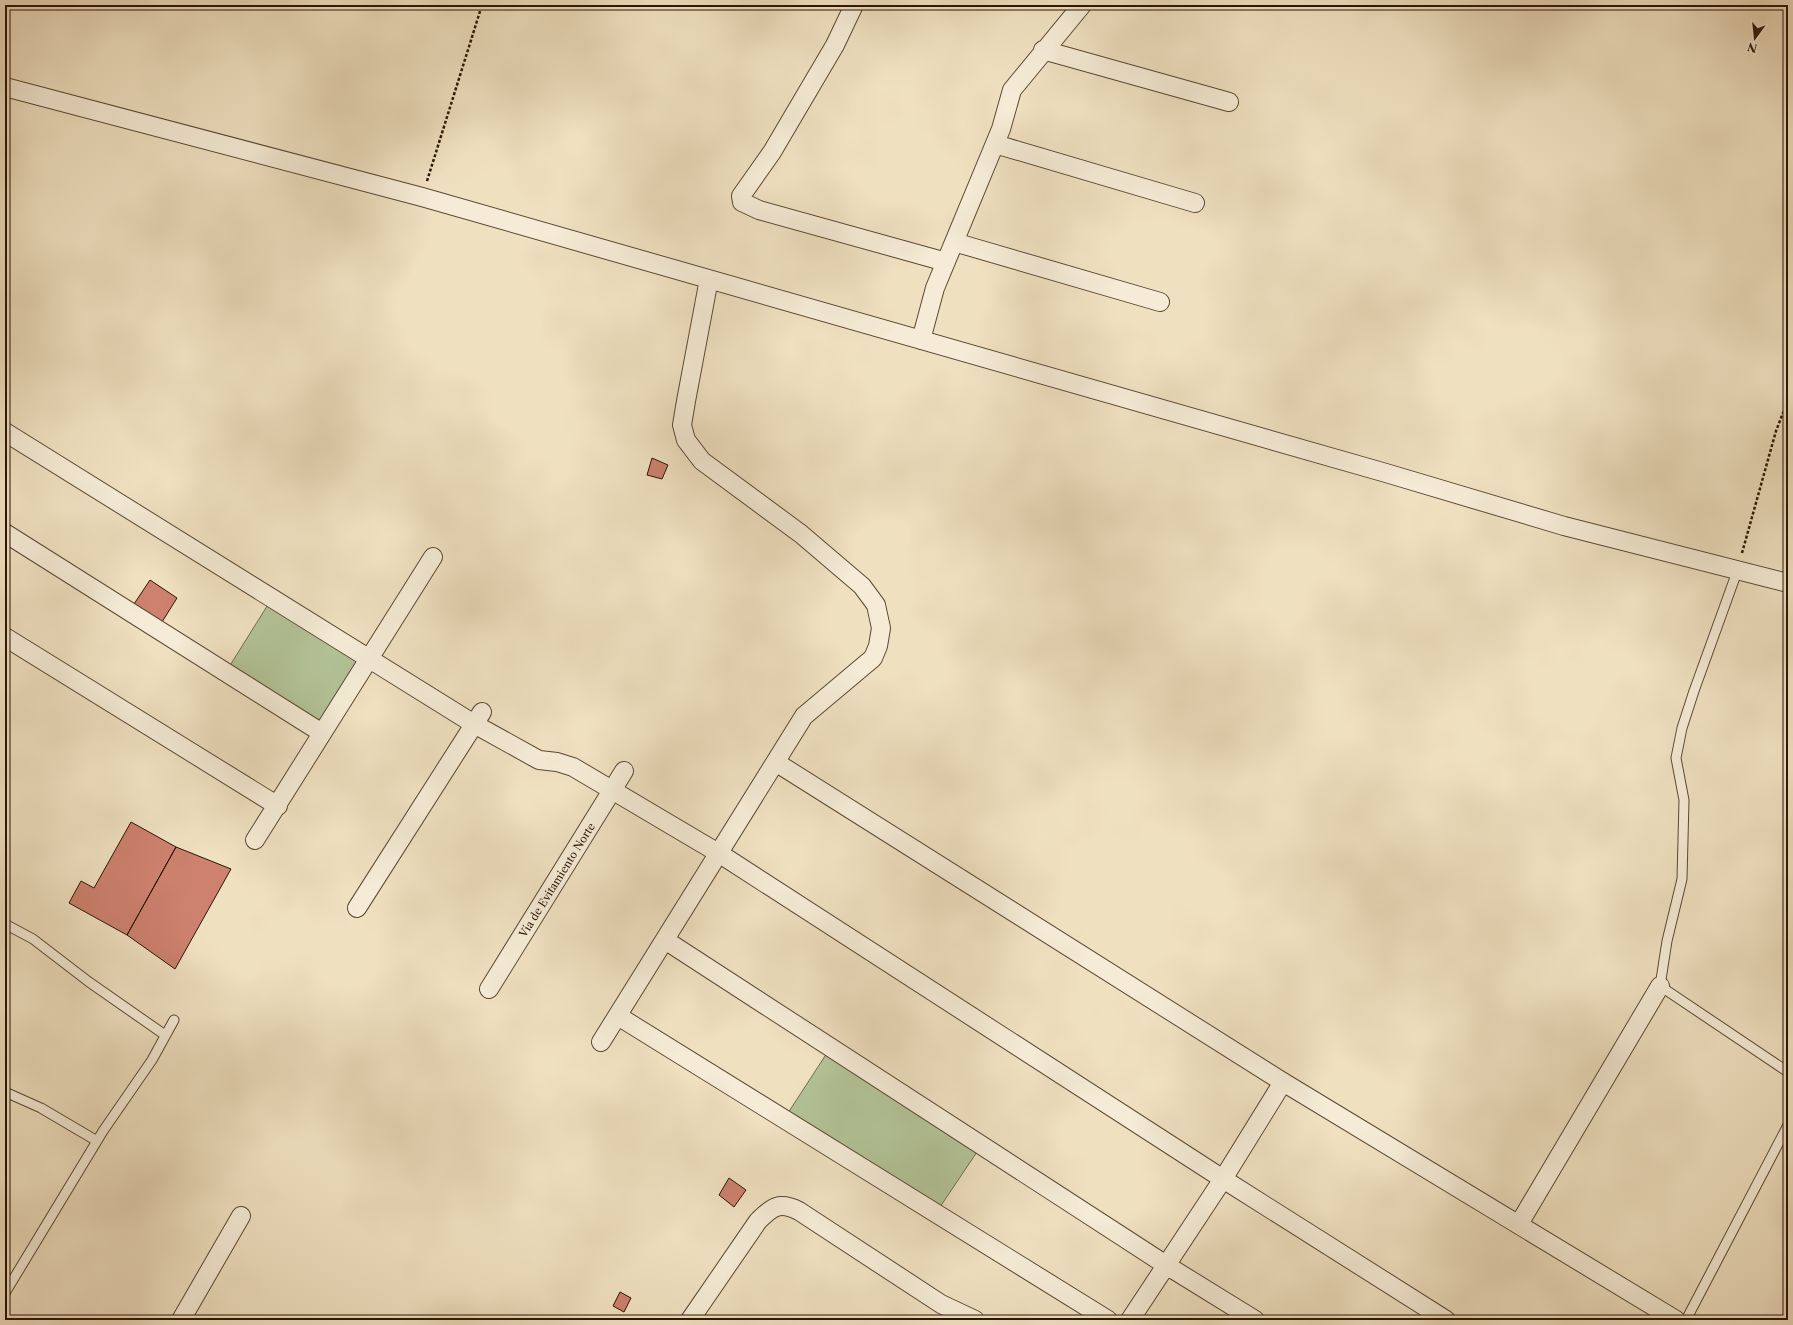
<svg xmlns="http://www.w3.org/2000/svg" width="1793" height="1325" font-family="'Libre Caslon Text',serif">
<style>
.green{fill:#b2c397;stroke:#6e6c4e}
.building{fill:#cd816e;stroke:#2a1504}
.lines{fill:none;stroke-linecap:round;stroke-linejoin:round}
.service-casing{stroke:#5b4833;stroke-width:11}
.minor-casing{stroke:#5b4833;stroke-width:20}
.path{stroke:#2a1504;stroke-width:2.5;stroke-dasharray:3 2;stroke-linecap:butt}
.service{stroke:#f5ebd6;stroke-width:9}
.minor{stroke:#f5ebd6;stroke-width:18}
.labels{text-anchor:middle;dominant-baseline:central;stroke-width:3;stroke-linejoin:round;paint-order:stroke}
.street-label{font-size:11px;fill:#2a1504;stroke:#f5ebd6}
</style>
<rect width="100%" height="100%" fill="#efe0c0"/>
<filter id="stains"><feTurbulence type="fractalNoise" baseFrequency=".005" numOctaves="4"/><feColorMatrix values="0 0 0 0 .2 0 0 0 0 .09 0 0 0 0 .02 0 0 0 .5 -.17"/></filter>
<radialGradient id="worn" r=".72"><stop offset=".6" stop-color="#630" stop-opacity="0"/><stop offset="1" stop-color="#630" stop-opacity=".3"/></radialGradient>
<path class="green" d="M269 603 360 659 320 724 229 667Z
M827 1053 979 1149 940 1207 788 1113Z"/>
<path class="building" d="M652 458 668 465 662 479 647 475Z
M150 580 177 598 162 622 134 604Z
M131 822 176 847 127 935 69 903 81 881 94 888Z
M176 847 231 869 175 969 127 935Z
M729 1178 746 1190 734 1207 719 1195Z
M620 1292 631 1298 624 1312 613 1306Z"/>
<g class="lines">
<g class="service-casing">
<path id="service" d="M1738 569 1694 691 1682 728 1676 758 1684 800 1682 879 1667 941 1660 986 1788 1072
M5 924 33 939 89 982 165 1035
M5 1092 41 1108 97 1141
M5 1293 103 1131 152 1060 174 1020
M1686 1320 1788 1125"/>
</g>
<g class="minor-casing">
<path id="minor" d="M854 5 835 45 772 152 741 196 742 202 759 210 946 262
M1043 50 1229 102
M5 87 422 197 1386 473 1564 526 1788 583
M995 144 1195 203
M954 242 1160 302
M921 340 935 288 1001 129 1012 90 1082 5
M5 432 474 724 539 760 557 762 573 767 720 854 1223 1179 1446 1320
M5 533 322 733
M5 637 278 806
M777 763 1283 1082 1676 1320
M255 840 433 557
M357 908 482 712
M665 940 1166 1265 1255 1320
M489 989 624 771
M618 1016 1108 1320
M601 1042 804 716 873 658 878 646 881 628 876 605 862 586 801 534 702 461 686 440 682 425 686 401 709 279
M1519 1224 1660 986
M181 1320 241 1216
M690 1320 758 1221C772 1207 779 1201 799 1211L941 1304 975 1320
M1130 1320 1223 1179 1283 1082"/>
</g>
<path class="path" d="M427 181 482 5
M1742 553 1776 431 1788 400"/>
<use href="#service" class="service"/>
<use href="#minor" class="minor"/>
</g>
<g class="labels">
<g class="street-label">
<text transform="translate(557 880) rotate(-58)">Vía de Evitamiento Norte</text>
</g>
</g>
<rect width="1793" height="1325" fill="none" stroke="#efe0c0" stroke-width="20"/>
<rect x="6" y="6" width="1781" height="1313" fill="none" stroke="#2a1504" stroke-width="2"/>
<rect x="10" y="10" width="1773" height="1305" fill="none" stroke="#2a1504"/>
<g transform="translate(1755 38) rotate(195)" stroke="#f5ebd6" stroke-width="3" paint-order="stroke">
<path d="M0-3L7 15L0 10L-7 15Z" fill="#2a1504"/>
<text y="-6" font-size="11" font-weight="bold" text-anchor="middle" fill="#2a1504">N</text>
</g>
<rect width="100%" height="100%" filter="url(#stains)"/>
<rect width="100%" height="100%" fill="url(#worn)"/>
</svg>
